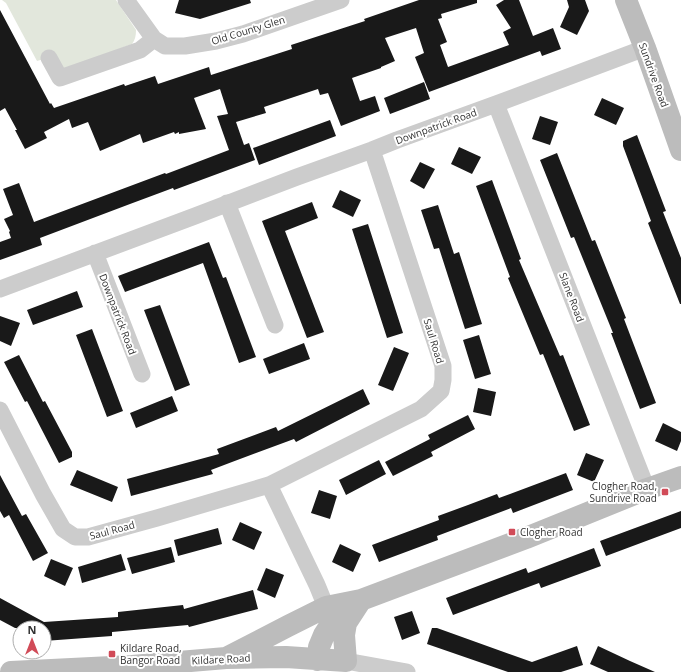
<svg xmlns="http://www.w3.org/2000/svg" width="681" height="672" font-family="'Open Sans',sans-serif">
<style>
.green{fill:#e2e7dc}
.building{fill:#191919}
.lines{fill:none;stroke-linecap:round;stroke-linejoin:round}
.street{stroke:#ccc;stroke-width:17}
.secondary{stroke:#bcbcbc;stroke-width:22}
.poi-dot{fill:#d14b58;stroke:#fff;stroke-width:1.5}
.labels{text-anchor:middle;dominant-baseline:central;stroke-width:4;stroke-linejoin:round;paint-order:stroke}
.street-label{font-size:10px;fill:#323232;stroke:#fff}
.poi-label{font-size:10px;fill:#323232;stroke:#fff;text-anchor:start}
</style>
<rect width="100%" height="100%" fill="#fff"/>
<path class="green" d="M2 0H116L136 30C136 36 135 40 132 44L69 68H63L54 56 37 61 6 3Z"/>
<path class="building" d="M179 0H250L251 3 200 19 175 13Z
M419 0H477V3L441 14 442 18 438 19 447 42 440 45 448 67 509 45 503 32 511 28 496 5 504 0H519L533 36 553 28 561 49 542 56 540 51 429 92 415 57 424 53 416 28 385 38 395 61 381 67V68L352 78 360 101 375 96 380 111 341 126 328 93 320 95 318 89 264 107 266 113 236 122 244 145 249 143 255 160 174 190 173 188 130 204 40 238 42 245 0 260V242L11 238 9 232 10 231 4 219 13 215 3 189 19 183 34 222 165 173 166 174 229 150 217 116 228 114 220 89 194 98 206 129 179 134V132L175 134 174 132 143 143 140 134 100 151 88 122 72 128 69 119 44 132 47 138 25 149 15 130H17L5 108 0 111V10L50 104 51 103 54 108 124 84 125 86 155 76 158 84 209 67 211 75 292 49 291 45 365 21 364 19Z
M567 0H585L589 11 577 35 560 27 569 7Z
M424 82 430 99 390 114 384 98Z
M602 98 624 108 616 125 594 115Z
M540 116 558 122 550 145 532 139Z
M330 120 336 136 259 165 253 148Z
M637 135 666 211 663 212 681 258V304H680L648 223 651 221 623 146V141Z
M459 147 481 157 472 174 451 164Z
M557 153 592 241 595 240 626 318 624 319 656 403 640 409 611 333H613L574 237 571 238 540 160Z
M420 162 435 169 424 189 410 181Z
M492 180 521 259 519 260 560 356 563 355 590 425 574 431 543 354 540 355 508 278 510 277 476 186Z
M340 190 361 200 353 217 332 207Z
M312 202 318 218 285 231 324 332 307 338 262 221Z
M438 205 454 254 459 252 482 324 465 329 439 248 434 249 421 210Z
M368 224 403 333 387 338 352 229Z
M209 242 223 278 226 277 256 357 239 363 203 263 125 292 118 276Z
M77 291 83 307 33 325 27 310Z
M160 305 190 385 175 391 144 310Z
M0 316 20 323 11 346 0 341Z
M92 329 123 411 107 417 76 335Z
M479 335 491 374 475 379 463 340Z
M304 343 310 359 269 374 263 359Z
M394 347 409 353 393 391 378 385Z
M19 355 43 402 45 401 72 452V457L59 463 27 401 25 402 4 362Z
M478 388 496 392 491 416 473 412Z
M363 389 370 404 296 442 294 439 232 462 211 470 213 474 131 496 127 479 219 454 217 449 276 427 278 431Z
M172 396 178 411 136 428 130 413Z
M468 415 475 429 431 452 433 456 393 476 385 462 430 439 428 435Z
M663 423 681 432V441L677 451 655 441Z
M586 453 604 460 594 482 577 475Z
M379 460 386 474 346 495 339 480Z
M77 470 118 487 112 502 70 485Z
M566 473 573 490 513 513 511 508 437 536 438 540 379 562 372 545 439 520 438 516 468 505 497 494 499 498Z
M0 475 22 516 26 514 48 553 33 561 9 515 4 518 0 511Z
M319 490 337 496 330 519 311 513Z
M681 511V528L606 556 600 541Z
M240 522 262 532 254 550 232 540Z
M218 528 222 544 178 556 174 540Z
M340 544 361 554 353 572 332 562Z
M171 547 175 562 132 574 127 558Z
M594 548 601 566 541 588 539 583 453 615 446 598 526 568 528 573Z
M121 554 126 570 82 583 78 567Z
M51 559 73 568 65 586 44 576Z
M266 568 284 575 275 598 257 590Z
M253 590 258 609 189 627 188 625 112 632V636L44 641V628H15L0 620V598L44 622 118 617V612L183 605 184 609Z
M412 611 420 633 402 640 394 617Z
M432 628H437L532 662 577 646 583 665 561 672H508L427 644Z
M598 646 630 661 655 672H608L590 664Z"/>
<g class="lines">
<path class="street" d="M126 0 154 39 165 46H185L216 41 243 34 341 0
M49 58 60 78 140 50 154 39
M496 104 647 489
M227 203 275 325
M95 253 142 374
M0 289 195 216 297 177 372 150 397 140 496 104 645 48
M0 410 43 494 63 529 75 537H88L157 518 269 485 421 409 441 391 443 380V366L372 150
M269 485 317 585 326 607
M346 661 407 672"/>
<path class="secondary" d="M626 0 645 48 681 150
M226 658 288 626 326 607 361 600 526 538 647 489 681 477
M318 660 319 647 324 635 333 621 354 611
M11 672 132 666 226 658 286 657 346 661 344 635 346 623 361 600"/>
</g>
<g class="poi-dot">
<rect x="661" y="488" width="8" height="8" rx="2"/>
<rect x="508" y="528" width="8" height="8" rx="2"/>
<rect x="108" y="650" width="8" height="8" rx="2"/>
</g>
<g class="labels">
<g class="street-label">
<text transform="translate(248 30) rotate(-17)">Old County Glen</text>
<text transform="translate(654 75) rotate(70)">Sundrive Road</text>
<text transform="translate(436 126) rotate(-20)">Downpatrick Road</text>
<text transform="translate(572 297) rotate(69)">Slane Road</text>
<text transform="translate(118 314) rotate(69)">Downpatrick Road</text>
<text transform="translate(434 341) rotate(73)">Saul Road</text>
<text transform="translate(112 530) rotate(-15)">Saul Road</text>
<text transform="translate(221 659) rotate(-3)">Kildare Road</text>
</g>
<g class="poi-label">
<text x="657" y="486" text-anchor="end">Clogher Road,<tspan x="657" dy="12">Sundrive Road</tspan></text>
<text x="520" y="532">Clogher Road</text>
<text x="120" y="648">Kildare Road,<tspan x="120" dy="12">Bangor Road</tspan></text>
</g>
</g>
<g transform="translate(32 640)"><circle r="19" fill="#ffffff" stroke="#adadad"/>
<path d="M0-3L7 15L0 10L-7 15Z" fill="#d14b58"/>
<text y="-6" font-size="11" font-weight="bold" text-anchor="middle" fill="#323232">N</text>
</g>
</svg>
